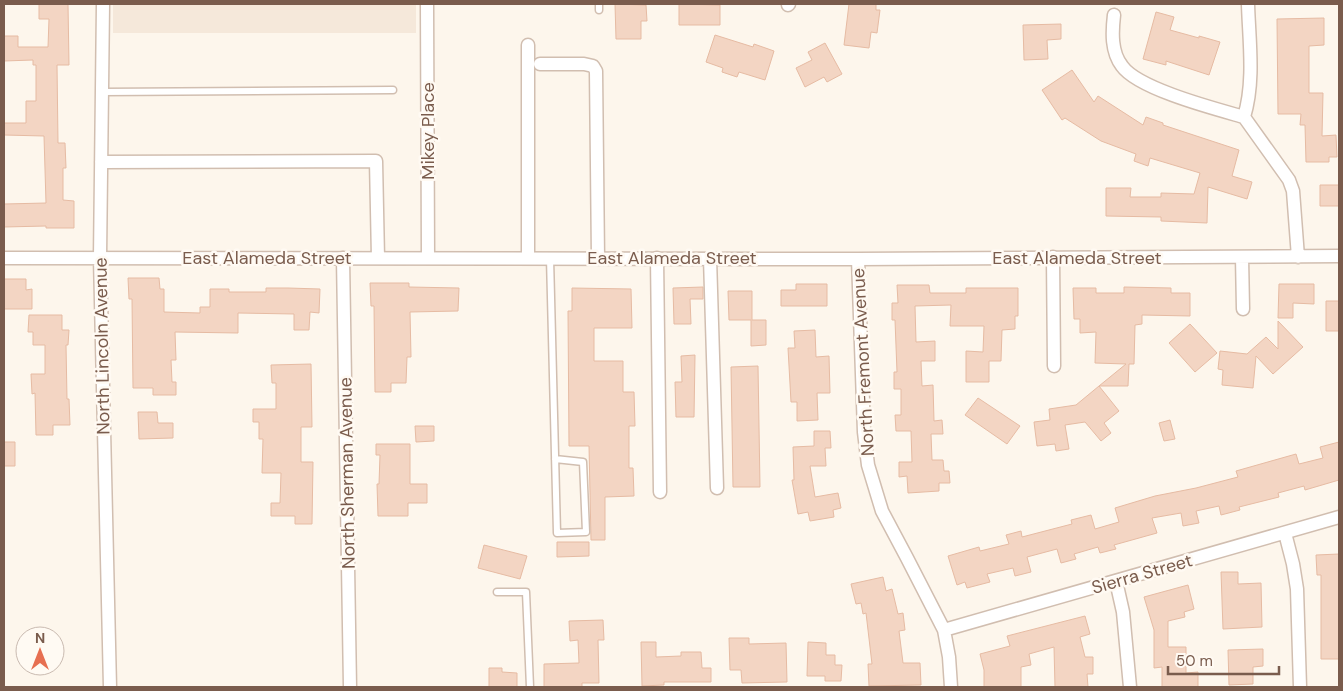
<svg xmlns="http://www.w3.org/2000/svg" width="1343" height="691" font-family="'DM Sans',sans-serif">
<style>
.residential{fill:#f5e8da}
.building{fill:#f3d5c3;stroke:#e6bba3}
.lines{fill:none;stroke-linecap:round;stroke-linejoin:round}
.service-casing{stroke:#d1beb0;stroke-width:9}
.minor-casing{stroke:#d1beb0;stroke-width:15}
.service{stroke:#fff;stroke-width:6}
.minor{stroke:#fff;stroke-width:12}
.labels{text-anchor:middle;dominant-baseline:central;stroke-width:5;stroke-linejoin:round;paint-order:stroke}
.street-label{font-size:18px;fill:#7a5c4d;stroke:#fffaf3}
</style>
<rect width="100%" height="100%" fill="#fdf6ec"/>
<path class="residential" d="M113 4H416V33H113Z"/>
<path class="building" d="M39 4H68L69 65H57L58 143H65L66 168H63V200L74 201V228H46V226L4 227V204L46 203 44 136 4 135V123H26V101H36V65H33V60L4 61V36H18V47H48L49 19H39Z
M615 4 646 5 647 21H641V39H616Z
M679 4 720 5V25H679Z
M849 4H876V10H880L877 33 871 32 869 48 844 45Z
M1156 12 1174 17 1170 30 1199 38V36L1220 42 1209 75 1166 61V65L1143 59Z
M1324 18V45L1309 46V93H1323L1322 136 1336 135 1337 157H1329V162H1306L1305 125H1300L1301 114H1278L1277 19Z
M1061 24V39L1047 40 1048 59 1024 60 1023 25Z
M715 35 753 47 754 44 774 51 765 80 739 72 737 77 722 72 723 68 706 62Z
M825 43 842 74 827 82 824 77 805 87 796 68 812 60 808 52Z
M1072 70 1094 102 1098 96 1143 125 1146 117 1163 123V125L1239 150 1232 176 1252 182 1247 199 1208 187 1207 223 1161 221V217L1106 216V188H1131L1130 197H1161V193L1194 194 1200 173 1150 158 1148 166 1134 161 1136 154 1101 141 1065 118 1062 120 1042 90Z
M1320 185H1339V206H1320Z
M128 278H159L160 289H164V312L200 313V307H210V289H229V292H266V288H288L320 289 319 313 310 312 309 330H294V314L238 313V333L175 332 176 360H171L172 382H176V395H153V388H133L132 299H129Z
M4 279H26V290L32 289V309H4Z
M370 283H409V287L459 288 458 311 410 312 411 357H407L406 383H391V392H375L374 306H371Z
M796 284H827V306H781V290H796Z
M1279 284H1314V304L1293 303V318H1278Z
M897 285H929L930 293H966V288H1018V316H1015V329L1002 330 1001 361H989V382H966V351L983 352 984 326H950L951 305 915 306 916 342 935 341V361H921L922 386 933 385 934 421 942 420 943 434H931L932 460H943L944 471H949L950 483H939V491L908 493 907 476 899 477V462H912L911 431H896L895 415H901V389H894V372H897L895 320H892V303H898Z
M703 287V299H690L691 324H674L673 288Z
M1124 287 1171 288V293H1190V316L1142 315V324L1135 325 1134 364H1129L1128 386H1099L1126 364 1095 363 1096 332 1080 333V319H1074L1073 288H1096V293H1124Z
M572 288 631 289 632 328H594V361H623V392H634L635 426H629V468H633L634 496 605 497V540H591L589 446H569L568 311H572Z
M728 291H752V320H766V345L751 346V320H729Z
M1326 301H1339V331H1326Z
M29 315H62V330H69L68 345H66L67 399H69L70 425H53V435H36L35 393 32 394 31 374H45V345H33V332H28Z
M1278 321 1303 347 1273 374 1256 356 1253 388 1222 385 1223 370 1218 369 1220 351 1247 354 1266 337 1278 349Z
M1190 324 1217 353 1195 372 1169 343Z
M815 330 816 357 829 356 830 393H817L818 420 797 421V402H791L788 348H795L794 331Z
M695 355 694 417H676L675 382H682L681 356Z
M311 364 312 427H301V462H313L312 524H295V516H271V503H280L281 473H262L263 439H259V422H253V409H276V383H272L271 365Z
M758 366 760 487H733L731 367Z
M1099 386 1119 411 1104 423 1111 433 1101 441 1085 422 1065 425 1069 449 1056 451 1055 444 1037 446 1034 422 1050 420 1049 409 1076 405Z
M978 398 1020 426 1007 444 965 415Z
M138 412H157L158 423H173V438L139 439Z
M1170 420 1175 439 1164 441 1159 423Z
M415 426H434V441L416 442Z
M814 431H830L831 448H825L826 466H810L815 497 838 493 841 508 833 510 834 517 810 521 808 512 798 514 792 480H794L793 447 814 446Z
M4 442H15V466H4Z
M1339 442V480L1305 490 1304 486 1278 493 1279 497 1239 507 1240 510 1221 515 1219 506 1196 511 1199 523 1183 526 1181 513 1152 518 1157 533 1114 545 1116 549 1100 553 1098 547 1074 554 1076 559 1061 563 1057 549 1027 557 1031 572 1015 576 1013 568 987 574 990 582 967 588 965 582 957 585 948 556 979 547 980 551 1009 544 1006 535 1021 531 1022 537 1072 524 1071 520 1091 515 1095 529 1119 522 1115 508 1155 496 1196 488 1238 477 1236 471 1296 454 1299 464 1323 458 1320 447Z
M376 444H410V484H427V503H408V516H378L377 484H379L380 455H376Z
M557 542H589V556L557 557Z
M484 545 527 556 520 579 478 568Z
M1339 554V659H1321V575H1317L1316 555Z
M1221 572H1238V584L1261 583 1262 627 1223 629Z
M883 577 886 591 892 589 898 614 903 613 905 630 899 631 903 663H920L921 685 869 686 868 664H872L866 613 863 614 861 603 856 604 851 584Z
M1188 585 1194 609 1184 612 1185 617 1168 621V647H1186V673L1198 672V687H1162V667L1154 668V630L1144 597Z
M1085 616 1090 634 1080 637 1085 657H1093V674H1087L1088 687H1055L1054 647 1029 654 1031 665 1021 667V687H984V670L980 654 1010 646 1007 636Z
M603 620 604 640H598L599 683H582V687H544V664L579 663 578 640 570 641 569 621Z
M729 638H749V644L786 643 787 682 742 683 741 670H730Z
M641 642H656V657L681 656V652H701L702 668H711V682H664V685L642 686Z
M808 642 826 643V655H835V665H842L841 681H825V676H807Z
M1263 649V666L1253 667V684L1229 685 1228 650Z
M489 668H502V672L517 673V687H489Z"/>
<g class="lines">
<g class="service-casing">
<path id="service" d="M599 10V4
M102 92 393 90
M550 258 557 533 586 532 583 462 555 459
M497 592H526L530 687"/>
</g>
<g class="minor-casing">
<path id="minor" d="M103 4 100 258 110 687
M427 4 428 258
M788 5 789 4
M1114 15C1112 32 1111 52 1122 66 1138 89 1216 109 1244 117
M528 45V258
M540 64H584L593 66 596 71 598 258
M1244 117 1289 180 1293 191 1298 257
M1244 117C1255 81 1249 40 1248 4
M101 162 376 161 378 258
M1053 257 1054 366
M1242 257 1243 309
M4 258 858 259 1339 256
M343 258 350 687
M657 258 660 492
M710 258 717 488
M858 259 864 432 868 465 882 511 907 558 944 630 949 657 951 687
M1285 533 1293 564 1297 589 1300 687
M1116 581 1123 612 1130 687
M944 630 1339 517"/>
</g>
<use href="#service" class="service"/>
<use href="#minor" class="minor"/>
</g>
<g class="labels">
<g class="street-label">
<text transform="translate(428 131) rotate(-90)">Mikey Place</text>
<text x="267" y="258">East Alameda Street</text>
<text x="672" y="258">East Alameda Street</text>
<text x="1077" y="258">East Alameda Street</text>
<text transform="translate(102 346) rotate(-91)">North Lincoln Avenue</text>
<text transform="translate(863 362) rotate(-93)">North Fremont Avenue</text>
<text transform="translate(347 473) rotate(-91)">North Sherman Avenue</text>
<text transform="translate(1142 574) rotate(-16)">Sierra Street</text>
</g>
</g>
<rect width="1343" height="691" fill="none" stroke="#7a5c4d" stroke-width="10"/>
<g transform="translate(40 651)"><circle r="24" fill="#fffaf3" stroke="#cabbb1"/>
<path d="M0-4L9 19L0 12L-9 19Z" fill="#e76f51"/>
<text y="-8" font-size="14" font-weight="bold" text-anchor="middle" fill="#7a5c4d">N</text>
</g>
<path d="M1168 666v8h111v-8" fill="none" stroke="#7a5c4d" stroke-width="2.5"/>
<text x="1176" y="666" font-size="15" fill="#7a5c4d" stroke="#fffaf3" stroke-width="4" paint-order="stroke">50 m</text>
</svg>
